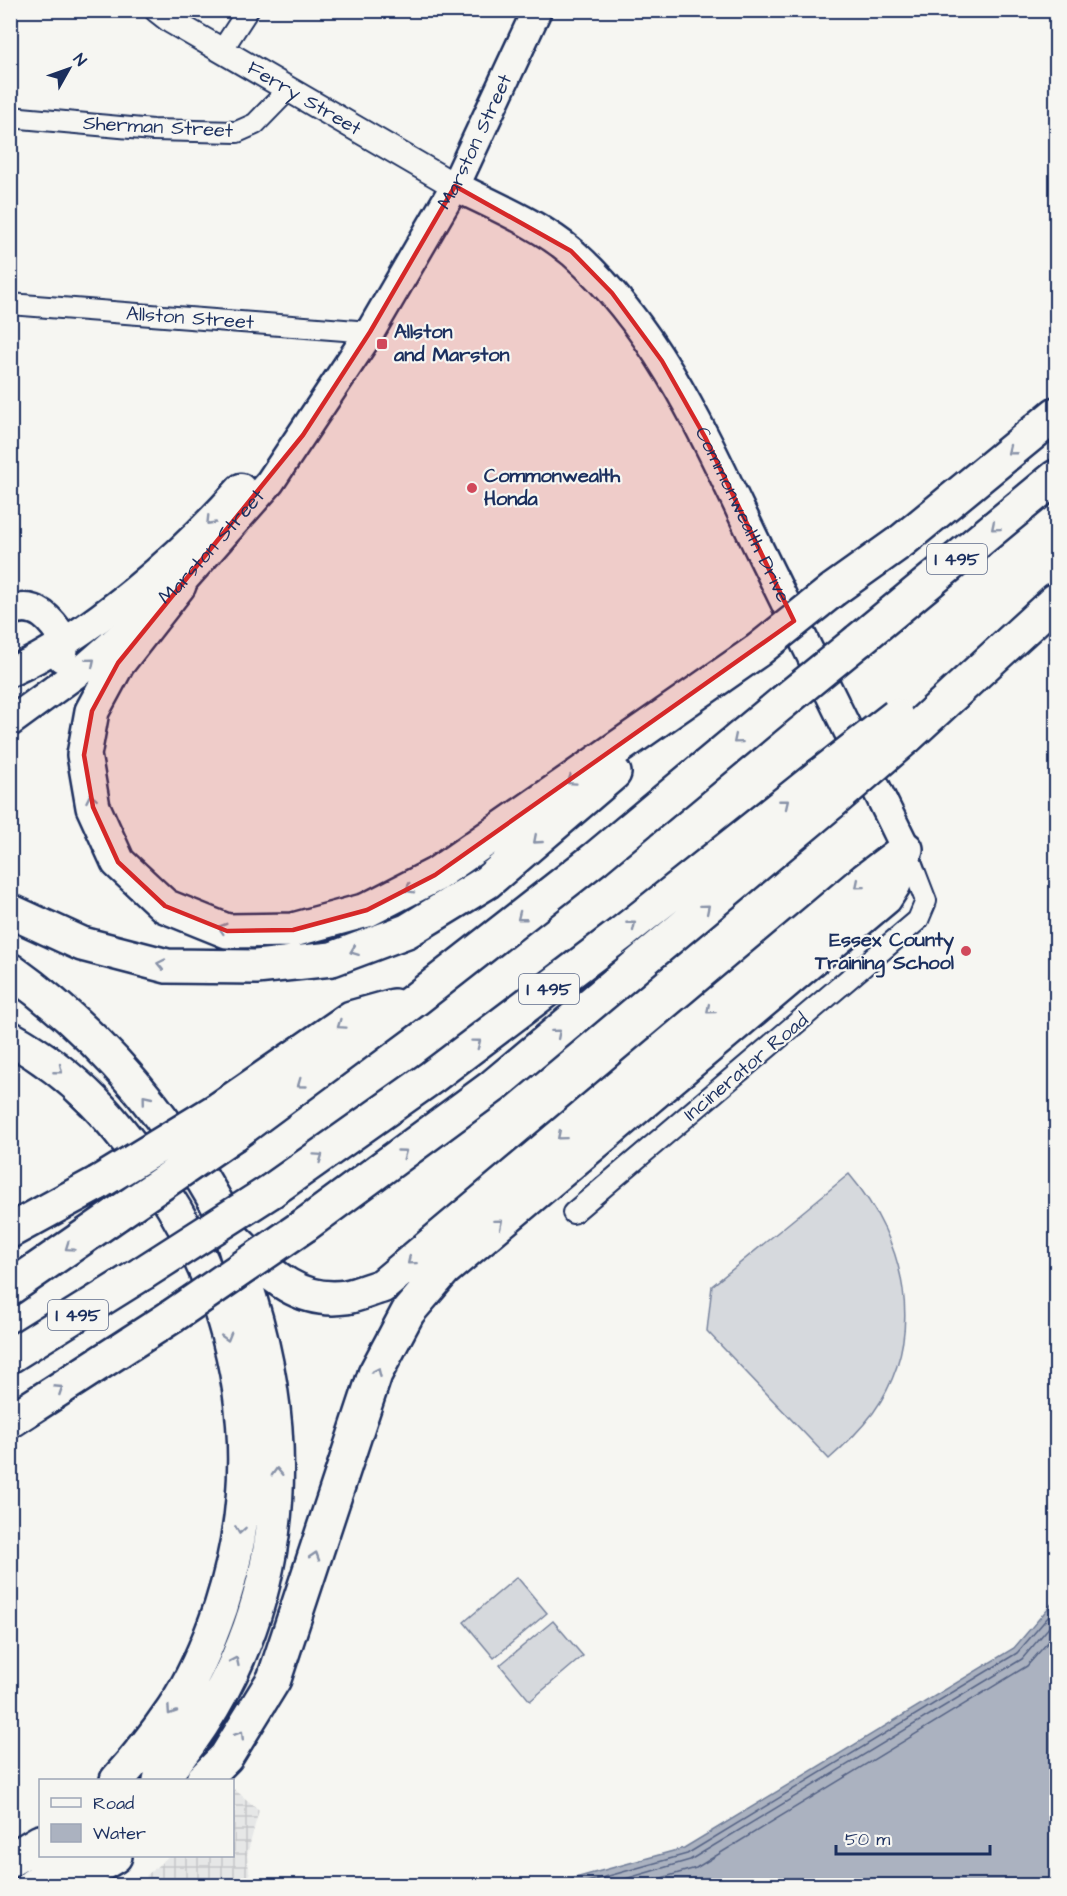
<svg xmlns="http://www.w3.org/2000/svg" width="1067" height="1896" font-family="'Architects Daughter',sans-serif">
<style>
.industrial{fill:url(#industrial-grid)}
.garden{fill:#d6d9dd;stroke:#78849e;stroke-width:1.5}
.water{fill:#abb2c0;stroke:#717e99;stroke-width:1.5}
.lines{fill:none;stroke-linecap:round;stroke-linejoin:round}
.shore{stroke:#556385;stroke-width:1.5}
.minor-casing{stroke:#1b2f5e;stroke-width:24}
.tertiary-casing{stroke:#1b2f5e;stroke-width:28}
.secondary-casing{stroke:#1b2f5e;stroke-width:33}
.motorway-casing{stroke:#1b2f5e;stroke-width:38}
.minor{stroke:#f6f6f2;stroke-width:20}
.tertiary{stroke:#f6f6f2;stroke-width:24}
.secondary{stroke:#f6f6f2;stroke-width:28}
.motorway{stroke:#f6f6f2;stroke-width:33}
.motorway-bridge-casing{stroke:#1b2f5e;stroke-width:38;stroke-linecap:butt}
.motorway-bridge{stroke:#f6f6f2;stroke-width:33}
.oneway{stroke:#8892a8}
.marked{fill:#d62828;fill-opacity:0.2;stroke:#d62828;stroke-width:4.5;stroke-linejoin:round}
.poi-dot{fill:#d1495b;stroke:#f6f6f2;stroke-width:2}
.labels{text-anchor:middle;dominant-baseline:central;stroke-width:4.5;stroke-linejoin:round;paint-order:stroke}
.shield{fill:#f6f6f2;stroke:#5d6b8a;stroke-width:1.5}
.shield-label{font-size:18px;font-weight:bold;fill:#1b2f5e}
.street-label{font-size:20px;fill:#1b2f5e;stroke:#f6f6f2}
.poi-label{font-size:20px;font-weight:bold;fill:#1b2f5e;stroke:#f6f6f2;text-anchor:start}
</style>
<defs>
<pattern id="industrial-grid" width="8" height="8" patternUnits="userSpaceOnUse" patternTransform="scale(1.5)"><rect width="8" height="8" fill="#e6e7e7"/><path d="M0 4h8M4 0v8" fill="none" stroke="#c5c6c9"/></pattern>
</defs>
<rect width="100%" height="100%" fill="#f6f6f2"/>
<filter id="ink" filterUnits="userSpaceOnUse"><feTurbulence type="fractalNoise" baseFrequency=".0167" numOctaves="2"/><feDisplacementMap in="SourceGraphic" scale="12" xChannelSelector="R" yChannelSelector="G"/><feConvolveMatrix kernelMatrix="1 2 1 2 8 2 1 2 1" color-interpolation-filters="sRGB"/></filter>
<g filter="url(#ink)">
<path class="industrial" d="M234 1789 259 1810 247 1855 251 1885H154L146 1876 169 1856H232Z"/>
<path class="garden" d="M849 1174C906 1241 928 1336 873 1413 860 1430 845 1445 829 1459L707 1331 712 1286Z
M517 1577 547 1613 494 1658 464 1622Z
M553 1621 583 1656 530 1701 500 1665Z"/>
<path class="water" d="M1056 1599V1885H550L684 1848 1014 1648Z"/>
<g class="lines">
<path class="shore" d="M573 1886 687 1854 1017 1653 1056 1608
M601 1886 690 1860 1022 1659 1056 1619
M634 1886 696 1868 1027 1666 1056 1633"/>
<g class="minor-casing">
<path id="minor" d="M222 50 248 10
M10 117 153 130 237 132 255 124 289 89
M10 304 370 332
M573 1213 918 920 926 901 906 849"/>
</g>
<g class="tertiary-casing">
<g id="tertiary">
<path id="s1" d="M157 10 171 21 455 186"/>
</g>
</g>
<g class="secondary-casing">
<g id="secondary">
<path id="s2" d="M455 186C494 206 539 224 573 253 662 332 709 446 760 551 809 650 857 750 906 849"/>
<path d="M10 611C37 600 52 621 65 641L62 658"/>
<path d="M10 672C89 637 184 553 241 488"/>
<path id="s3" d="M10 722 88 665 179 585 270 482 370 332 455 186 537 10"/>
</g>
</g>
<g class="motorway-casing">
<path id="motorway" d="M179 585 118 663 92 711 84 755 93 807 118 862 165 906 227 931 293 930 367 910 435 875 757 651
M833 590 903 540 1056 414
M858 641 1056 477
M907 737 1056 600
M10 911 82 944 167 966 256 967 332 959 407 931 487 882 614 773
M10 970C95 1031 165 1111 216 1202 233 1232 240 1266 250 1299 302 1470 280 1642 160 1780
M10 1038C78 1076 118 1123 160 1186 244 1314 268 1461 221 1607 209 1642 194 1678 173 1709 156 1734 137 1758 117 1780
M219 1109 351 1018 394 1006
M234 1134 416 999 596 858 782 703
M271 1191 432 1077 622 933 819 776
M305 1225 492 1087 832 802
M10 1231 98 1183
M236 1241C268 1272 297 1304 346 1297 358 1295 371 1289 382 1286L865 880 906 849
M10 1288 117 1214
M10 1356 143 1273
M10 1421 171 1317
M203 1780 226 1757 274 1679 375 1374 408 1312 444 1270 885 898 894 884 906 849
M10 1860 40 1842
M32 1886 75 1856
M64 1886 115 1856"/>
</g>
<use href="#minor" class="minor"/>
<use href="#tertiary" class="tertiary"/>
<use href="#secondary" class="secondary"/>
<use href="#motorway" class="motorway"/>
<g class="motorway-bridge-casing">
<path id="motorway-bridge" d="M757 651 833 590
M782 703 858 641
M819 776 896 716
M832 802 907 737
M98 1183 219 1109
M117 1214 234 1134
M143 1273 271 1191
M171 1317 305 1225"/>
</g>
<use href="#motorway-bridge" class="motorway-bridge"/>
</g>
<defs><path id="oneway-chevron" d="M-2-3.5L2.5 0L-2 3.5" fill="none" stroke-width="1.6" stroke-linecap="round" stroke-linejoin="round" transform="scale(1.5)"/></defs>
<g class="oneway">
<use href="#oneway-chevron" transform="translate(1011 451) rotate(141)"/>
<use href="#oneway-chevron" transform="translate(210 521) rotate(134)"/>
<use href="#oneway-chevron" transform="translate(995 527) rotate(140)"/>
<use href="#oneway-chevron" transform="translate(91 662) rotate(-40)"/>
<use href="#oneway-chevron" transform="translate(737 740) rotate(140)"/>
<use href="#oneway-chevron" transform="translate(571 781) rotate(145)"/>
<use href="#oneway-chevron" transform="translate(91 798) rotate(-101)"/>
<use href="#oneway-chevron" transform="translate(785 803) rotate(-39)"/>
<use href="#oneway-chevron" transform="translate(537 840) rotate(139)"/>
<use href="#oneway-chevron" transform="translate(859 885) rotate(140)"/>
<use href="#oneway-chevron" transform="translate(409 889) rotate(153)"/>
<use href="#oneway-chevron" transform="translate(706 908) rotate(-40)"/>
<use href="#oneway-chevron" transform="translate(521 917) rotate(142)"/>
<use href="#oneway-chevron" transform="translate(632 925) rotate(-39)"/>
<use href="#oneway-chevron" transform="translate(222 928) rotate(-163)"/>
<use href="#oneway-chevron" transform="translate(354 951) rotate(159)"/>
<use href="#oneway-chevron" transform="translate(161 964) rotate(-168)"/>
<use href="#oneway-chevron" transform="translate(710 1010) rotate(140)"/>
<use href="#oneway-chevron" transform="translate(341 1025) rotate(145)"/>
<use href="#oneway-chevron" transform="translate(557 1033) rotate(-40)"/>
<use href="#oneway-chevron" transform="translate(477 1043) rotate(-37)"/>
<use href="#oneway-chevron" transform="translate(59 1070) rotate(39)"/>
<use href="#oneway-chevron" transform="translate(301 1084) rotate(144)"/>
<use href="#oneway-chevron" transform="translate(146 1099) rotate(-129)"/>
<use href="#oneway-chevron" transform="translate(561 1136) rotate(140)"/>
<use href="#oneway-chevron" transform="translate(403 1153) rotate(-36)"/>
<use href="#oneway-chevron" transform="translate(319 1157) rotate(-35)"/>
<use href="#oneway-chevron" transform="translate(499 1223) rotate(-40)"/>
<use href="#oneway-chevron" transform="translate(69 1247) rotate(145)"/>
<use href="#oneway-chevron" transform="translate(411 1261) rotate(140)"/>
<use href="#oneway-chevron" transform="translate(227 1337) rotate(74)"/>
<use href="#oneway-chevron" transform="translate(377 1372) rotate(-66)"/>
<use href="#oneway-chevron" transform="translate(59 1389) rotate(-33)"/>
<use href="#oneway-chevron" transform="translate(277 1472) rotate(-92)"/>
<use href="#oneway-chevron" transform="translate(240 1530) rotate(99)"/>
<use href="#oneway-chevron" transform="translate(315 1556) rotate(-72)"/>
<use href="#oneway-chevron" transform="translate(235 1661) rotate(-65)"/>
<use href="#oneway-chevron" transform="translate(171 1711) rotate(124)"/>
<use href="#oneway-chevron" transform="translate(240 1735) rotate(-58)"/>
</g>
</g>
<path class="marked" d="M455 186 571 251 612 293 662 361 705 437 794 621 435 875 367 910 293 930 227 931 165 906 118 862 93 807 84 755 92 711 118 663 303 435 370 332Z"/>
<g class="poi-dot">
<rect x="376" y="338" width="12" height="12" rx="3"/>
<circle cx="472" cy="488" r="6"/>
<circle cx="966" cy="951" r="6"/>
</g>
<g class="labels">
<g class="shield">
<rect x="927" y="544" width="60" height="30" rx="4.5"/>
<rect x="519" y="974" width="60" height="30" rx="4.5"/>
<rect x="48" y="1300" width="60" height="30" rx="4.5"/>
</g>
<g class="shield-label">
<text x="957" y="559">I 495</text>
<text x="549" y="989">I 495</text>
<text x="78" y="1315">I 495</text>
</g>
<g class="street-label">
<text stroke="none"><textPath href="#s1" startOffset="172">Ferry Street</textPath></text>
<text transform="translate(158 127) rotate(3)">Sherman Street</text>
<text stroke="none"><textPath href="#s3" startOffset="753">Marston Street</textPath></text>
<text transform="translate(190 318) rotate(4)">Allston Street</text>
<text stroke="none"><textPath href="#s2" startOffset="450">Commonwealth Drive</textPath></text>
<text stroke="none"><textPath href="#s3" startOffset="268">Marston Street</textPath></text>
<text transform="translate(746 1067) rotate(-40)">Incinerator Road</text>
</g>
<g class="poi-label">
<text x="394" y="332">Allston<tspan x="394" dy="23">and Marston</tspan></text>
<text x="484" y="476">Commonwealth<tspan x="484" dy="23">Honda</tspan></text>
<text x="954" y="940" text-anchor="end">Essex County<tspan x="954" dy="23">Training School</tspan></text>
</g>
</g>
<rect width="1067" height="1896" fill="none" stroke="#f6f6f2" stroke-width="36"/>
<rect x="18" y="18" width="1031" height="1860" fill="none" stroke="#1b2f5e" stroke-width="2" filter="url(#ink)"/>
<rect x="39" y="1779" width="195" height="78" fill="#f6f6f2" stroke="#9ea6b7" stroke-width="1.5"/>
<rect x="51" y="1798" width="30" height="9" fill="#f6f6f2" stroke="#9ea6b7" stroke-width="1.5"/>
<text x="93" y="1809" font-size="18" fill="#1b2f5e">Road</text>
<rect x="51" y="1824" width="30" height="18" fill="#abb2c0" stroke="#9ea6b7" stroke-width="1.5"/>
<text x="93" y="1839" font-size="18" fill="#1b2f5e">Water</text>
<g transform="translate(69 69) rotate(50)" stroke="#f6f6f2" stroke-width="4.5" paint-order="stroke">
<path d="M0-4.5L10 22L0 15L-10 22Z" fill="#1b2f5e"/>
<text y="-9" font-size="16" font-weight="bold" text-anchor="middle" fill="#1b2f5e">N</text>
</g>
<path d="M836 1845v9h154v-9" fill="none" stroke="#1b2f5e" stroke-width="3"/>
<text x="845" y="1845" font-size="18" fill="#1b2f5e" stroke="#f6f6f2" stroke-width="4.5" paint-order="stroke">50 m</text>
</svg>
